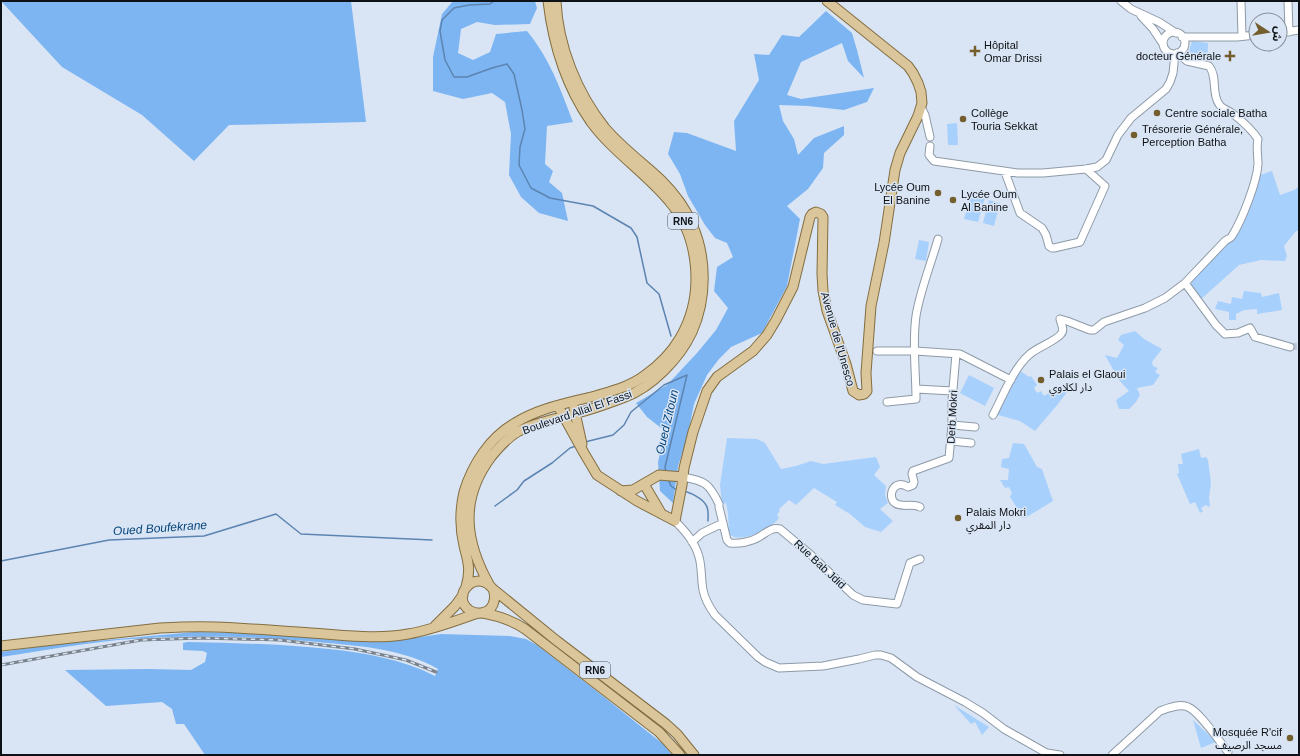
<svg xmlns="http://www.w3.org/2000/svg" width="1300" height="756" font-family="Arial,'Noto Sans Arabic',sans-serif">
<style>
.green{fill:#a7d0fd}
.forest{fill:#7db5f3}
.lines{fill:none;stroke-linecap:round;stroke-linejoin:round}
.stream{stroke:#5c84b1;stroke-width:1.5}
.minor-tunnel{stroke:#bbc5d3;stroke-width:7;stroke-dasharray:7 3.5;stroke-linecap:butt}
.minor-casing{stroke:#8e9aa8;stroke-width:9}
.major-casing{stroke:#836e41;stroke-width:11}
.minor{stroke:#fff;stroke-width:7}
.major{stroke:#dac69a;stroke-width:9}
.rail-casing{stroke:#7a828c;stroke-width:3}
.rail{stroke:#d9e5f4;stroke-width:1.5;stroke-dasharray:4.5;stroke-linecap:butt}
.poi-dot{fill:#745e2e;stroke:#d9e5f4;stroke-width:1.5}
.labels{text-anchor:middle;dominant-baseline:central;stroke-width:3;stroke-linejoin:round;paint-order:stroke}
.shield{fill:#d9e5f4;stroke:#4b5159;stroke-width:1}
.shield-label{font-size:10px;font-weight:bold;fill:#0e1217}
.poi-label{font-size:11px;fill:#0e1217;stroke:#d9e5f4;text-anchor:start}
.street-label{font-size:11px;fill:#0e1217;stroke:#d9e5f4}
.water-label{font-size:12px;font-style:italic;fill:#05447b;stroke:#d9e5f4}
</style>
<rect width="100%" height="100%" fill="#d9e5f4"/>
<path class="green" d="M1192 41 1208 43 1207 65 1185 58 1189 51Z
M957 123 958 145H948L947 124Z
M1272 171 1280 195 1294 190 1299 187V231H1296L1284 246 1287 256 1285 261 1261 260 1239 265 1199 301 1186 282 1215 252 1238 234 1254 195 1260 175Z
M972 190 986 194 978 222 964 219Z
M989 200 1000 203 994 226 983 223Z
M919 240 929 242 926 261 915 259Z
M1244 291 1261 293 1262 297 1279 293 1282 310 1257 314V309L1244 310 1236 314V320H1229V312L1215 309 1218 301 1231 304 1232 297 1242 299Z
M1135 331 1144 339 1162 349 1152 362 1153 366 1158 368 1155 372 1160 375 1153 385 1137 388 1140 395 1136 402 1129 409H1119L1116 400 1129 391 1119 380 1105 355 1117 358 1124 345 1118 340 1121 335Z
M1019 370 1029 377 1031 376 1037 385 1034 388 1037 393 1041 391 1044 396 1049 393 1052 396 1068 385 1070 388 1058 404 1035 431 1020 421 994 414Z
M969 375 994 388 985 406 960 393Z
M727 438 757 439 765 443 781 469 796 466 811 461 823 464 876 457 880 467 874 475 886 486 885 495 888 503 880 509 893 521 881 532 865 527 850 514 835 505 837 502 814 488 796 505 789 500 779 509 780 510 777 515 779 518C777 520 775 523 772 525 764 532 737 543 729 534L728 513 726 503 722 504 720 485Z
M1013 443 1024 444 1037 467 1042 469 1053 501 1025 518 1015 516 1017 508 1010 497 1012 493 1009 487 1005 488 1000 480H1008L1009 469 1001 467 1002 459 1009 458Z
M1199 449 1201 458 1206 457 1208 460 1211 483 1209 498 1210 505 1209 507 1206 505 1201 508 1203 511 1200 513 1195 502 1190 504 1177 474 1179 473 1178 464H1183L1181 454Z
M954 705 989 727 982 735 975 722 971 724Z
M1193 720 1216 742 1201 748Z"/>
<path class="forest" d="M1 1H351L366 122 229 125 194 161 142 115 62 67Z
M453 1H535L537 8 530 24 495 25 477 22 461 29 458 53 473 60 490 52 496 34 527 31C550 59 560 88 573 122L547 126 545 164 553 171 549 182 562 193 568 221 539 213 521 197 509 175 511 134 505 102 492 93 463 99 433 91V57L442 14Z
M826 11 852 33 857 50 864 78 848 61 842 43 801 62 787 95 801 99 874 88 867 102 844 110 808 106 779 105 783 121 794 139 798 155 814 138 844 126V135L824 153 823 168 808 189 787 206 800 219 787 286 762 333 731 347 719 359 707 375 694 404 687 439 678 466 673 503 660 491 658 462 665 431 647 417 636 403 667 385 697 353 716 330 728 308 714 291 717 267 733 257 727 243 715 238 705 225 688 196 680 174 668 154 674 132 687 133 736 151 734 121 759 80 754 54 769 55 782 35 799 37Z
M195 632 261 633 385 642 441 634 510 636 526 639 537 645 599 693 663 744 672 755H205L184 724H176L172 709 162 702 106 706 65 670 149 669 191 670 205 662 207 653 203 651 183 650V643L188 642C235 643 282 644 329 649 365 653 402 659 435 676L438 669C405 650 364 646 327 643 258 636 187 634 118 640 79 644 40 651 1 657V652L50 645Z"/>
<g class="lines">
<path class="stream" d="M494 1 490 4 469 5 454 8 442 20 440 31 445 60 454 77H467L492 68 507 64 514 74 522 110 525 129 520 147 519 165 531 188 550 198 593 206 631 228 637 237 647 283 659 294 671 336
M585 442 613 435 624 425 631 412 664 385 687 375
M666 473 665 467 687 375
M668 479 671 486 678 491
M683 491C690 492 703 499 706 505 709 509 708 516 708 521
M495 506 517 490 524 481 552 463 570 448 576 446
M1 561 109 540 204 536 276 514 301 534 432 540"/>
<path class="minor-tunnel" d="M1290 347 1299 346"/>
<g class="minor-casing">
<path id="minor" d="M1121 1 1131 9 1159 22 1176 33
M1241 1 1242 36
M1288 1 1289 32
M1141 16 1153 29 1163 44
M1163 43a11 11 0 1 1 22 0a11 11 0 1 1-22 0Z
M1280 33 1299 30
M1182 37H1237L1256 35
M921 107 925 115 930 137
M930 146 929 155 934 161 1018 173H1043L1086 169 1097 167 1106 160 1118 135 1131 118 1166 89 1170 82 1173 73 1175 54
M1005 172 1020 213 1042 228 1046 235 1049 246 1052 248H1054L1080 242 1105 186 1086 169
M1185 283 1216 325 1225 334 1238 333 1250 328 1255 337 1290 347
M877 351H915L960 354 1011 380
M916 389 953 391
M887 402 916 399C916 372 912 343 916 316 920 291 931 264 938 239
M993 415C1003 396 1014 367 1030 354 1038 347 1056 341 1061 334 1065 330 1061 324 1060 319L1067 321 1090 330H1094L1104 322 1145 308 1165 298 1185 283 1225 241C1228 239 1231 238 1232 236 1242 220 1257 182 1258 164 1258 155 1256 148 1258 139 1252 130 1241 120 1232 113 1228 110 1222 109 1219 104 1211 93 1218 77 1209 66L1187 61 1177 53
M952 425 975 427
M951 441 971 443
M683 477C705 481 709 483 719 504
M719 507 727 540 730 543C739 544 751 542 759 537 766 533 771 527 780 529L811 555 853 595 863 600 897 604 910 563 920 559
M920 507C912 503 902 508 895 503 887 497 893 478 908 487L913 485 914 482 912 474 913 471 949 458 952 425V401L956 354
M675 521C685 531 695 542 699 557 702 567 701 579 703 590 705 600 710 608 715 615L758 657 765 662 779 668 823 666 859 659 875 655H881L891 658 917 677 965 702 983 713 1004 729 1050 755
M692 542 702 533 723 523
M1047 753 1060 755
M1112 755 1160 711C1168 708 1180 703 1188 707 1200 712 1219 741 1228 752"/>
</g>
<g class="major-casing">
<path id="major" d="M558 406 584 453 597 475 637 501 675 521 682 485 684 468 693 432 707 391 717 377 753 351 767 335 776 320 793 287 810 217 812 214 816 212 821 214 823 217 822 274 823 291 827 311 846 364 853 391 859 395 864 394 867 391 866 373 871 306 884 243 895 170 900 153 918 116 922 103 921 92 918 83 913 73 908 66 827 1
M574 408 582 444
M644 484 661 513
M621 491 633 490 659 475 683 477
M490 586C465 542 459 500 491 457 499 447 508 437 519 431 540 421 563 417 585 411 598 407 612 402 625 397 652 387 680 358 692 332 707 299 707 257 692 224 685 207 674 193 661 180 643 163 621 147 605 128 577 93 558 46 556 1
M466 587C471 569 468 562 464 546 460 529 460 509 464 492 472 465 490 437 515 423 539 408 568 403 595 396 612 391 629 387 644 376 658 366 672 352 680 338 705 296 700 237 669 201 646 173 613 152 591 122 566 86 553 44 548 1
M493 589C497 599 493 612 481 613 476 614 472 612 469 610 450 596 476 567 493 589L557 641 666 724 677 734 694 755
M483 613C499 616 512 620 525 629L659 732 680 755
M435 626 455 606 463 595
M1 646 160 628C178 627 196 626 215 627 247 628 279 631 311 633 343 635 377 640 408 634 432 630 455 621 478 613"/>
</g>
<use href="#minor" class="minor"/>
<use href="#major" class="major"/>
<g class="rail-casing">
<path id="rail" d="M1 665 141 640 201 638 280 640 355 649 406 660 436 672"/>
</g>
<use href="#rail" class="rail"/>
</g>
<g class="poi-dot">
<path d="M973 45h4v4h4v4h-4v4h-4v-4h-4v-4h4z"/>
<path d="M1228 50h4v4h4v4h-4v4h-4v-4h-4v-4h4z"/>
<circle cx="1157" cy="113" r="4"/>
<circle cx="963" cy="119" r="4"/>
<circle cx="1134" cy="135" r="4"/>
<circle cx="938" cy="193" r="4"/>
<circle cx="953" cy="200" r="4"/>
<circle cx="1041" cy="380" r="4"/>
<circle cx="958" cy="518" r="4"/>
<circle cx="1290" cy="738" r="4"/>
</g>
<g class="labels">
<g class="shield">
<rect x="668" y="213" width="30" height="16" rx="3"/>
<rect x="580" y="662" width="30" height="16" rx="3"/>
</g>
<g class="shield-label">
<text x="683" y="221">RN6</text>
<text x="595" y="670">RN6</text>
</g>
<g class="poi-label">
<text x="984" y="45">Hôpital<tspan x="984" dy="13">Omar Drissi</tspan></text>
<text x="1221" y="56" text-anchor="end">docteur Générale</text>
<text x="971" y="113">Collège<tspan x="971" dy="13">Touria Sekkat</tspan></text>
<text x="1165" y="113">Centre sociale Batha</text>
<text x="1142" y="129">Trésorerie Générale,<tspan x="1142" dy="13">Perception Batha</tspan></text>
<text x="930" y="187" text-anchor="end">Lycée Oum<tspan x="930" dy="13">El Banine</tspan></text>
<text x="961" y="194">Lycée Oum<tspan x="961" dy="13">Al Banine</tspan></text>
<text x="1049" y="374">Palais el Glaoui<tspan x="1049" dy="13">دار لكلاوي</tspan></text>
<text x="966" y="512">Palais Mokri<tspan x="966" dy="13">دار المقري</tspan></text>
<text x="1282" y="732" text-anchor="end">Mosquée R'cif<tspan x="1282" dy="13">مسجد الرصيف</tspan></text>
</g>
<g class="street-label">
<text transform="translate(838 339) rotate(74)">Avenue de l'Unesco</text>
<text transform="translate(577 412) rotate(-19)">Boulevard Allal El Fassi</text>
<text transform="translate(952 417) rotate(-87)">Derb Mokri</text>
<text transform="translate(820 564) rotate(43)">Rue Bab Jdid</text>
</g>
<g class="water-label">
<text transform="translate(667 422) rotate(-77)">Oued Zitoun</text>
<text transform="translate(160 528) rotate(-4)">Oued Boufekrane</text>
</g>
</g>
<rect width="1300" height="756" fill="none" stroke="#0e1217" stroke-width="4"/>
<g transform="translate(1268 32) rotate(102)"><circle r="19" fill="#d9e5f4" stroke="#88919c"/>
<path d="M0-3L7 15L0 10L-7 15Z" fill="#745e2e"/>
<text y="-6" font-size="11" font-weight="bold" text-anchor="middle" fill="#0e1217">ش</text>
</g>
</svg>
